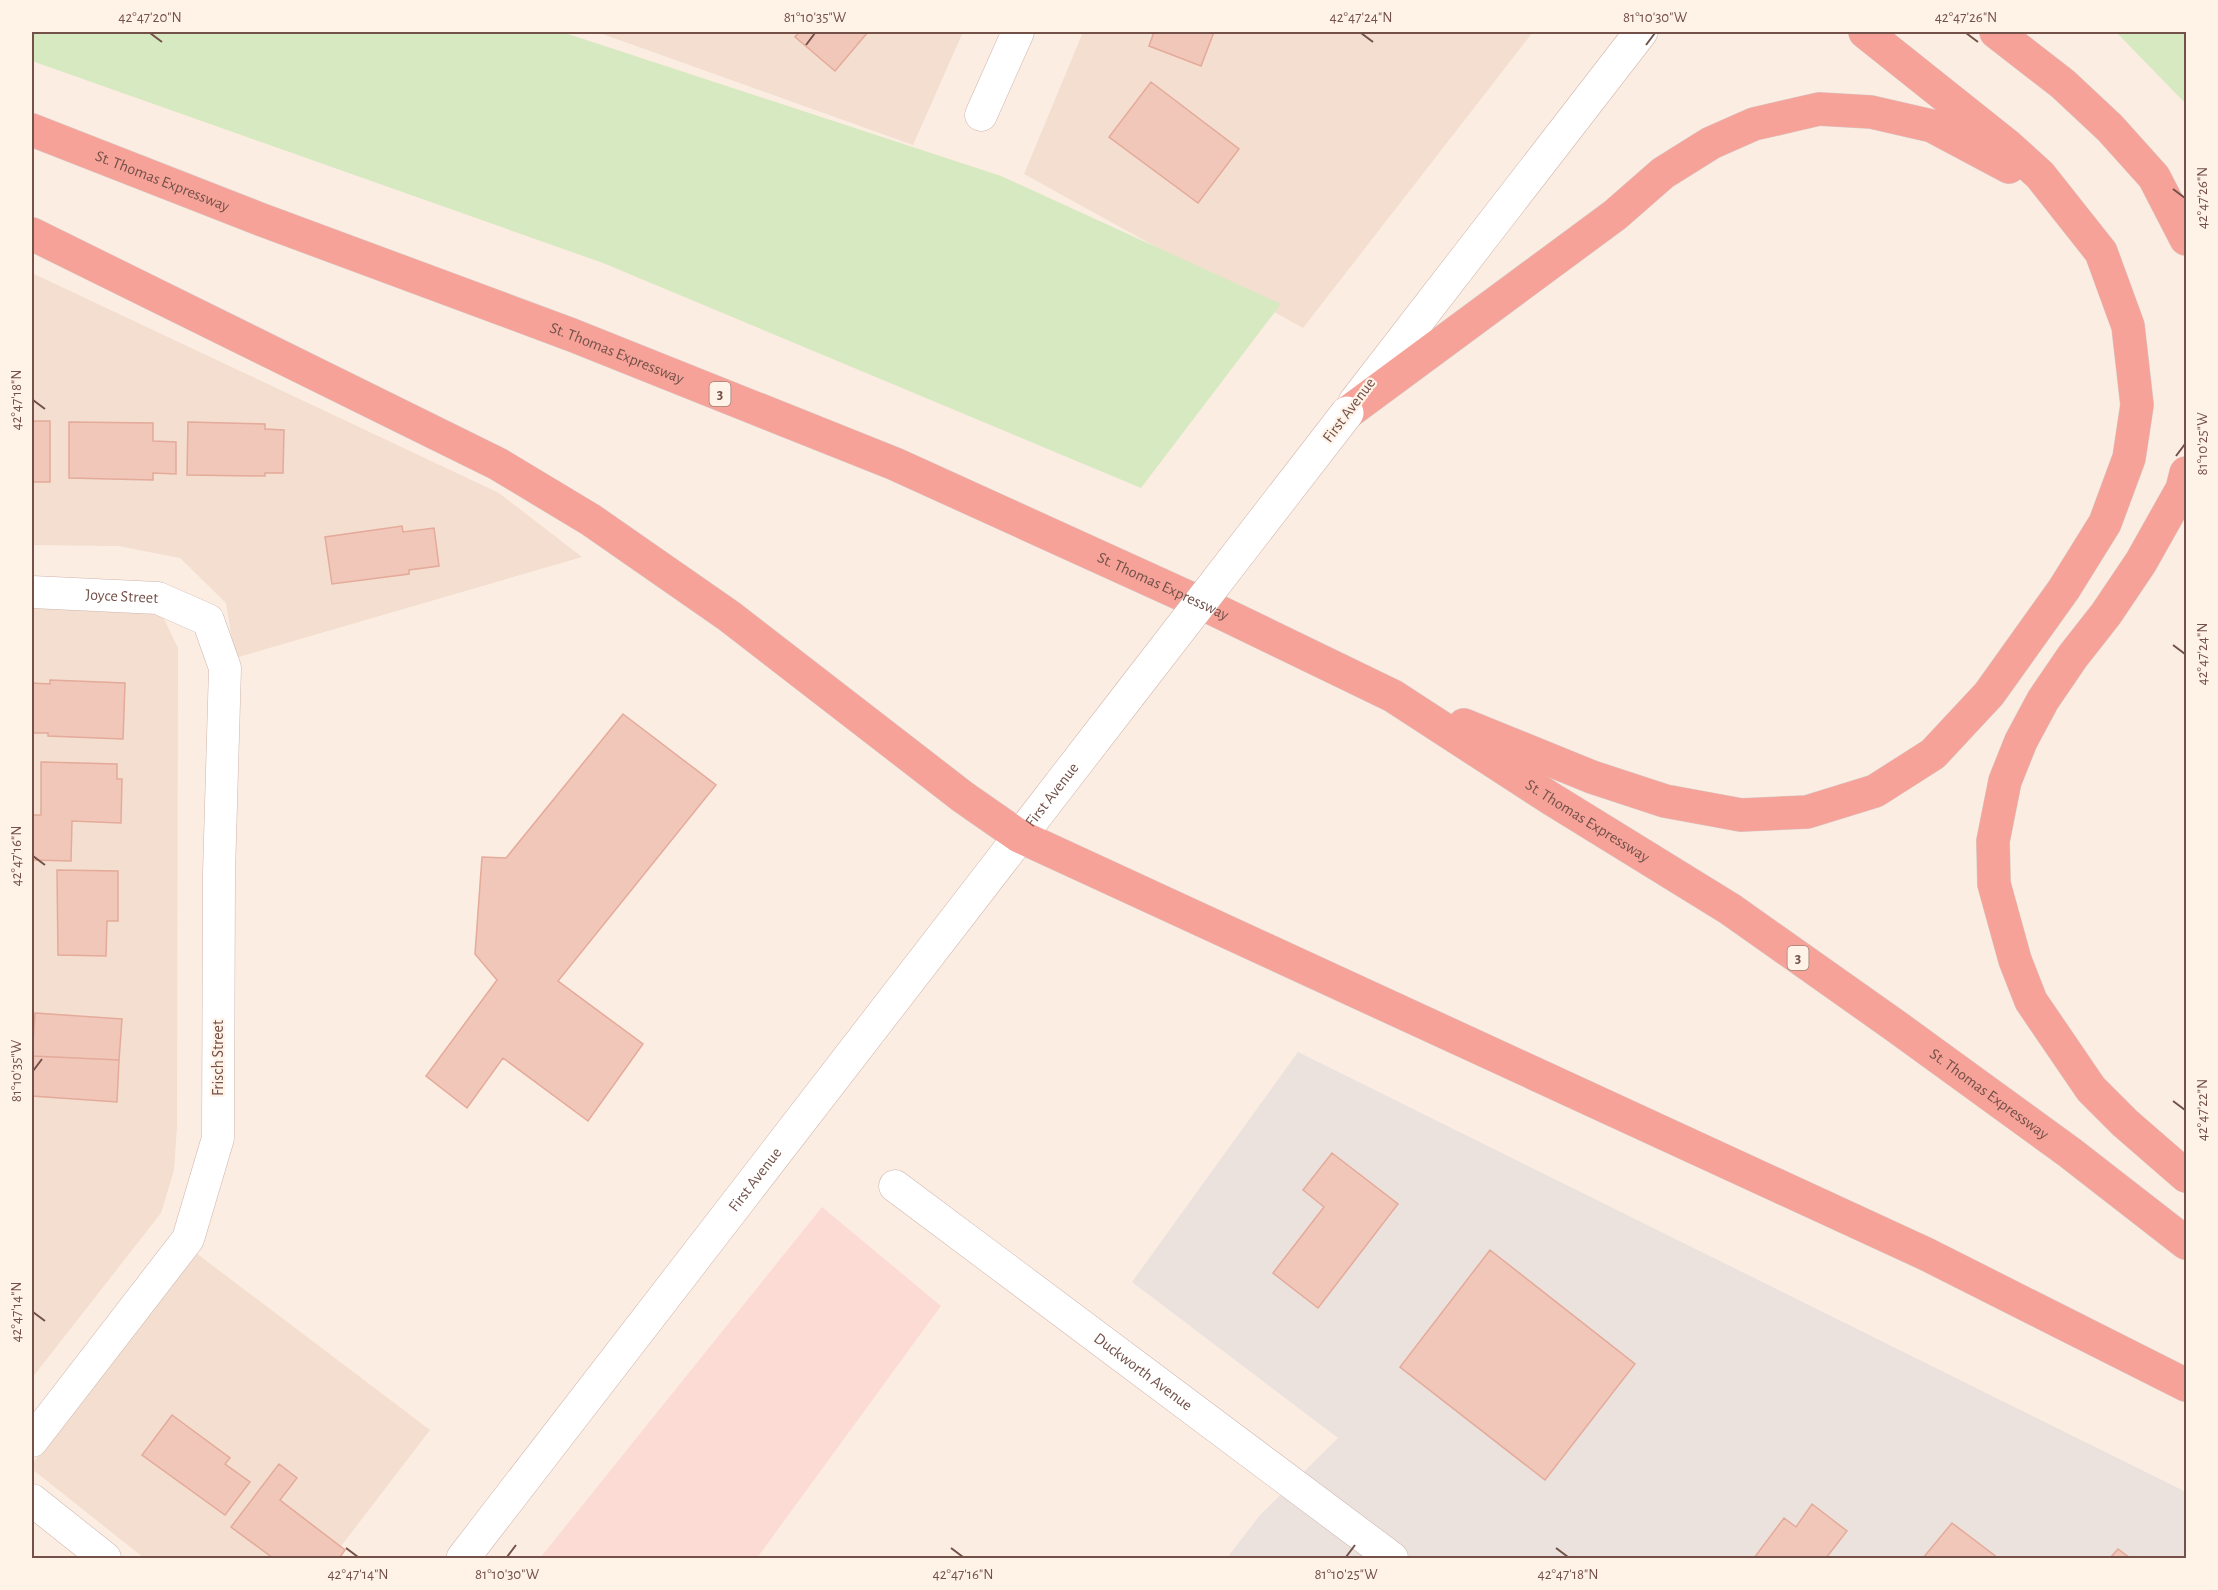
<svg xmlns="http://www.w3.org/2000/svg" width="2218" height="1590" font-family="'Alegreya Sans',sans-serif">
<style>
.residential{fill:#f3ded0}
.commercial{fill:#fcdbd5}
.industrial{fill:#ebe1dd}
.green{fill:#d7e9c0}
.building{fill:#f1c7b9;stroke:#e4aa9a;stroke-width:1.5}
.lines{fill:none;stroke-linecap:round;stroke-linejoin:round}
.street-casing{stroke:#cfb5ac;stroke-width:33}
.secondary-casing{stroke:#d2b4a9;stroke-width:34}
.highway-casing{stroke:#d8cecc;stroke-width:34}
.street{stroke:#fff;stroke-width:32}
.secondary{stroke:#fff;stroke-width:33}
.highway{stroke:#f6a298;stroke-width:33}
.secondary-bridge-casing{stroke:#d2b4a9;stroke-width:34;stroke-linecap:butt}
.secondary-bridge{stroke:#fff;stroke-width:33}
.ticks{fill:none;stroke:#735149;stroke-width:2}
.labels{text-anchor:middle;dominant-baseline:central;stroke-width:4.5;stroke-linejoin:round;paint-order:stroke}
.shield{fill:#fff2e7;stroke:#9d8178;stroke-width:1.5}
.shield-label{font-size:15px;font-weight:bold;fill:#735149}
.street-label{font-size:16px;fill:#735149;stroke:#fff2e7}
.neatline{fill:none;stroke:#735149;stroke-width:2}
.ticks-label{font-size:15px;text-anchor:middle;fill:#735149}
</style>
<rect width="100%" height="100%" fill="#fcede2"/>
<path class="residential" d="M597 32H963L913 145Z
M1083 32H1533L1303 328 1024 174Z
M32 273 499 493 582 557 235 658 226 603 180 558 118 546 32 545Z
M32 599 123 601 163 617 178 648 177 1127 174 1170 161 1213 32 1378Z
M196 1253 430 1430 332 1558H144L32 1469V1464Z"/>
<path class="commercial" d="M822 1207 941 1306 757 1558H540Z"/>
<path class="industrial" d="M1298 1052 2186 1492V1558H1227L1260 1515 1338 1438 1132 1282Z"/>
<path class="green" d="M32 32H562L1001 176 1281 304 1141 488 603 263 32 61Z
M2116 32H2186V104Z"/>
<path class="building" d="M799 32H868L835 71 795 37Z
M1154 32H1214L1201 66 1149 46Z
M1151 82 1239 149 1198 203 1109 137Z
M32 421H50V482H32Z
M69 422 153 423V441L176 442V474L153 473V480L69 478Z
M188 422 265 424V429L284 430 283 473H265V476L187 475Z
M402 526 403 532 434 528 439 566 409 570V574L332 584 325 537Z
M50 680 125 683 123 739 48 736V733H32V683L50 684Z
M623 714 716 785 558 981 643 1044 588 1121 503 1058 467 1108 426 1076 497 980 475 954 482 857 506 858Z
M41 762 117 764V779H122L121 823 72 821 71 861 32 860V815H41Z
M57 870 118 871V921H107L106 956 58 955Z
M35 1013 122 1019 119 1060 32 1056Z
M32 1056 119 1060 117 1102 32 1096Z
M1332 1153 1398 1204 1318 1308 1273 1273 1324 1207 1303 1190Z
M1490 1250 1635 1364 1545 1480 1400 1367Z
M172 1415 230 1458 225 1464 250 1482 225 1515 142 1455Z
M279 1464 297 1478 280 1500 345 1550 340 1557 342 1558H273L231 1527Z
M1812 1504 1847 1531 1826 1558H1754L1784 1518 1796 1527Z
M1952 1523 1998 1558H1923Z
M2118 1549 2130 1558H2110Z"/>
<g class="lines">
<g class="street-casing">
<g id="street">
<path d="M981 115 1018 32"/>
<path id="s1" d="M32 592 158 598 208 620 225 668 219 873 218 1138 188 1239 32 1441"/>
<path id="s2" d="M895 1186 1392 1558"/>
<path d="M32 1500 105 1558"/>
</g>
</g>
<g class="secondary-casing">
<g id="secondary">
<path d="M1355 402 1641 32"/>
<path id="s3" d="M463 1558 1129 695"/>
</g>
</g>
<g class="highway-casing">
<g id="highway">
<path d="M1996 32 2063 84 2110 128 2154 177 2186 239"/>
<path id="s4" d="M32 130 257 218 572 335 895 464 1205 605 1393 696 1550 798 1730 909 1897 1027 2069 1152 2186 1243"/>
<path d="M32 234 498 464 591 520 729 616 963 797 1019 836 1926 1254 2186 1385"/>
<path d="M1347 413 1615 215 1663 173 1711 143 1754 124 1819 109 1871 112 1932 126 2009 167"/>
<path d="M2186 473 2182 489 2141 562 2106 614 2073 656 2043 700 2021 741 2005 781 1993 841 1994 884 2015 960 2031 1001 2091 1089 2125 1123 2186 1176"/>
<path d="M1464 725 1592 777 1665 801 1741 815 1807 812 1875 791 1933 754 1989 694 2064 589 2105 523 2129 458 2137 405 2128 326 2101 252 2040 175 2008 146 1865 32"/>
</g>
</g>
<use href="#street" class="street"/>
<use href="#secondary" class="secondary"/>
<use href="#highway" class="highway"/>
<g class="secondary-bridge-casing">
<path id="secondary-bridge" d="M1129 695 1347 413"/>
</g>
<use href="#secondary-bridge" class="secondary-bridge"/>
</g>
<path class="ticks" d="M150 33 162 42M1361 33 1373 42M1966 33 1978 42M806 45 815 33M1646 45 1655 33M2173 189 2185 198M33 400 45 409M2176 456 2185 444M2173 645 2185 654M33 856 45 865M33 1071 42 1059M2173 1101 2185 1110M33 1312 45 1321M346 1548 358 1557M951 1548 963 1557M1556 1548 1568 1557M507 1557 516 1545M1346 1557 1355 1545"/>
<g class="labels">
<g class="shield">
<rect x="709.5" y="382" width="21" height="24" rx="4.5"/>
<rect x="1787.5" y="946" width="21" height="24" rx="4.5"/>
</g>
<g class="shield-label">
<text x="720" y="394">3</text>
<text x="1798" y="958">3</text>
</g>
<g class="street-label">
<text stroke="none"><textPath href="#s4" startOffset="140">St. Thomas Expressway</textPath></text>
<text stroke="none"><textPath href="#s4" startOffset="626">St. Thomas Expressway</textPath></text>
<text transform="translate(1349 410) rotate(-53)">First Avenue</text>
<text stroke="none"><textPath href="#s4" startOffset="1220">St. Thomas Expressway</textPath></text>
<text stroke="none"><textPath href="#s1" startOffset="90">Joyce Street</textPath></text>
<text stroke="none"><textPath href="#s3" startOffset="964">First Avenue</textPath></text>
<text stroke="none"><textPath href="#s4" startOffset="1706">St. Thomas Expressway</textPath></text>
<text transform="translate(218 1058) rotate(-90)">Frisch Street</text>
<text stroke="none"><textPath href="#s4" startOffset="2192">St. Thomas Expressway</textPath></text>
<text stroke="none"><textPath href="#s3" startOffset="478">First Avenue</textPath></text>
<text stroke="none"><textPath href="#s2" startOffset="310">Duckworth Avenue</textPath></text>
</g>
</g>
<rect width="2218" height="1590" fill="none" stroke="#fff2e7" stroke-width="66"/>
<rect x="33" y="33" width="2152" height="1524" class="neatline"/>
<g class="ticks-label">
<text x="150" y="22">42°47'20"N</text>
<text x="815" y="22">81°10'35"W</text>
<text x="1361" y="22">42°47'24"N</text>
<text x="1655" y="22">81°10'30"W</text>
<text x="1966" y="22">42°47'26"N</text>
<text transform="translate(2202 198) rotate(-90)" y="5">42°47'26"N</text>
<text transform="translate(16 400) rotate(-90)" y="5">42°47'18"N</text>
<text transform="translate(2202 444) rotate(-90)" y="5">81°10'25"W</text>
<text transform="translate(2202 654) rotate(-90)" y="5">42°47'24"N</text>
<text transform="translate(16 856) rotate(-90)" y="5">42°47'16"N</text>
<text transform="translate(16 1071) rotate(-90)" y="5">81°10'35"W</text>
<text transform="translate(2202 1110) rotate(-90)" y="5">42°47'22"N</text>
<text transform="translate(16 1312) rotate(-90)" y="5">42°47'14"N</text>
<text x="358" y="1579">42°47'14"N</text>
<text x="507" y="1579">81°10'30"W</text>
<text x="963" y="1579">42°47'16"N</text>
<text x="1346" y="1579">81°10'25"W</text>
<text x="1568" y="1579">42°47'18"N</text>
</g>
</svg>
